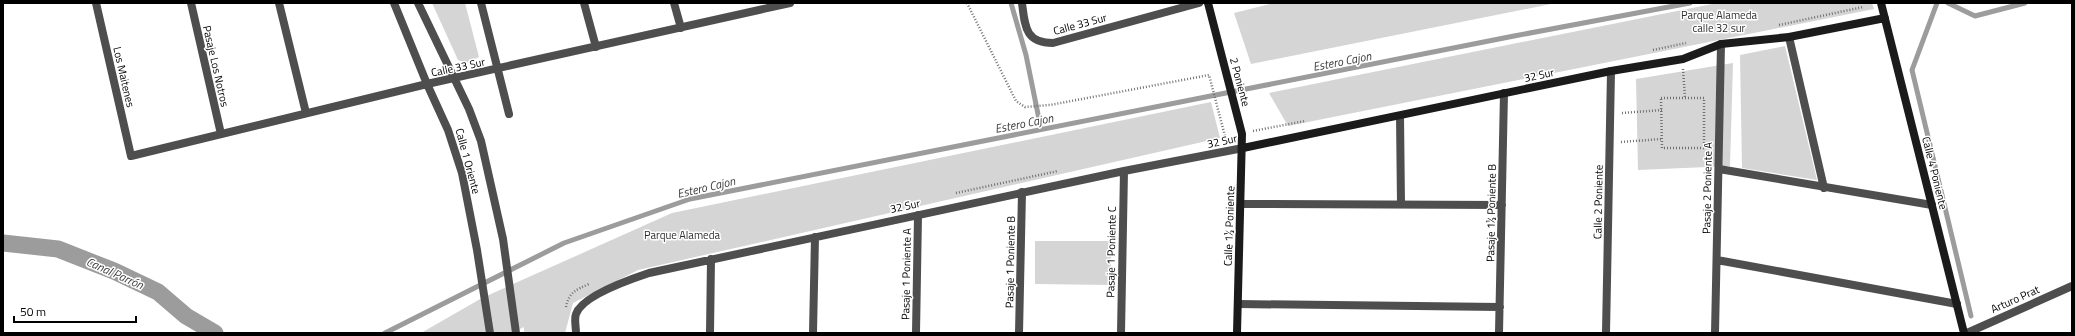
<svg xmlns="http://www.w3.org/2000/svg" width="2075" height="336" font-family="'Titillium Web',sans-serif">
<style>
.green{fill:#d5d5d5}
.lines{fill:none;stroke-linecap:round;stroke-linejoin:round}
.stream{stroke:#9c9c9c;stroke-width:5}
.canal{stroke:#9c9c9c;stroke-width:17}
.path{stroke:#707070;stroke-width:2.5;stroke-dasharray:1 2;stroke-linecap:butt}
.street{stroke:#4e4e4e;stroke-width:8}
.secondary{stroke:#1b1b1b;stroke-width:8}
.labels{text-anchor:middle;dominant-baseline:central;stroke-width:3;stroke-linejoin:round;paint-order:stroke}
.park-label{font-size:11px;fill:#2c2c2c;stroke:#fff}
.street-label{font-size:11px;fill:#000;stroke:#fff}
.water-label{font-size:12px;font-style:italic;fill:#3d3d3d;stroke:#fff}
</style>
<rect width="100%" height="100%" fill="#fff"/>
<path class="green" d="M432 3H465L479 57 466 63 458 60Z
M1274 3H1556L1251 64 1234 13Z
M1717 3H1872L1874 9 1288 126 1269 93Z
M1785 46 1817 180 1742 168 1740 55Z
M1733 63 1730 166 1638 170 1636 79Z
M1211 102 1220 138 638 270 573 303 565 333H524V327L512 333H421L482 298 672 213Z
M1035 241H1111V285L1035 284Z"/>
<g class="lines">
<path class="stream" d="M1011 3 1026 55 1041 129
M1937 3 1912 70 1971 316
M1948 3 1975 16 2025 3
M385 333 564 243 690 199 1514 36 1690 3"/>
<path class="canal" d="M3 243 58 249 114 271 158 292 186 316 215 333"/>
<path class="path" d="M967 3 1016 101 1025 107 1050 105 1209 75 1226 140
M1779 25 1863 7
M1653 50 1686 43
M1683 69 1685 98
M1661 98H1704V148H1662Z
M1622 113 1662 110
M1253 131 1305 121
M1621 142 1662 139
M956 193 1058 171
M566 307C569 292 576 290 589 284"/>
<path class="street" d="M96 3 131 156 427 84 790 3
M191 3 221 134
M279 3 306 113
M394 3 427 84 448 130 462 173 477 250 490 333
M418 3 469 109 481 141 503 239 516 333
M481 3 509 114
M584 3 596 47
M674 3 681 28
M1022 3C1025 26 1025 43 1053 43L1199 3
M1789 37 1824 188
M1400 116 1401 204
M1719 169 1932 205
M1241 204 1502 205
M1717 260 1957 304
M1238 304 1500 307
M576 333C576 327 574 319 576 314 582 296 631 279 649 273L1124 171 1243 148
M710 333 711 259
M813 333 815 237
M916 333 918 215
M1019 333 1022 192
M1121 333 1124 171
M1499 333 1504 93
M1606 333 1611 71
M1715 333 1721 44
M1967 333 2072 286"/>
<path class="secondary" d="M1208 3 1242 134 1237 333
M1881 3 1964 333
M1243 148 1611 71 1683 59 1721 44 1789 37 1885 18"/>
</g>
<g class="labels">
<g class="park-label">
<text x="1719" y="15">Parque Alameda<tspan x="1719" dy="13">calle 32 sur</tspan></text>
<text x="682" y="235">Parque Alameda</text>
</g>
<g class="street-label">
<text transform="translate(1080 24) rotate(-15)">Calle 33 Sur</text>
<text transform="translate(216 66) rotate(77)">Pasaje Los Notros</text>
<text transform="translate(458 67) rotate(-12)">Calle 33 Sur</text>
<text transform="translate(1539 75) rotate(-12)">32 Sur</text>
<text transform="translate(124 77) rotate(77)">Los Maitenes</text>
<text transform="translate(1240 82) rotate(75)">2 Poniente</text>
<text transform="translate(1222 141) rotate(-12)">32 Sur</text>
<text transform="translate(468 161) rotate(75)">Calle 1 Oriente</text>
<text transform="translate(1935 173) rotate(76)">Calle 4 Poniente</text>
<text transform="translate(1707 188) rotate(-89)">Pasaje 2 Poniente A</text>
<text transform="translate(1598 202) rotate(-89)">Calle 2 Poniente</text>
<text transform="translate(905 206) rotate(-12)">32 Sur</text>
<text transform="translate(1491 213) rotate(-89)">Pasaje 1½ Poniente B</text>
<text transform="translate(1229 226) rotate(-88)">Calle 1½ Poniente</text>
<text transform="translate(1111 252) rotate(-89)">Pasaje 1 Poniente C</text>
<text transform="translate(1010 262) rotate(-89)">Pasaje 1 Poniente B</text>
<text transform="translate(906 274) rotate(-89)">Pasaje 1 Poniente A</text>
<text transform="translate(2015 299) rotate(-24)">Arturo Prat</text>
</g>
<g class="water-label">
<text transform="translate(1342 61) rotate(-11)">Estero Cajon</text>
<text transform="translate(1024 123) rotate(-11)">Estero Cajon</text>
<text transform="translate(706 187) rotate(-13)">Estero Cajon</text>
<text transform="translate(115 273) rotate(24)">Canal Parrón</text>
</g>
</g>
<rect width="2075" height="336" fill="none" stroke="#000000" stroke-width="8"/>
<path d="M14 316v6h122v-6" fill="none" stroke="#000000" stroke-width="2"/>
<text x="20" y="316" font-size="12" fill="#000000" stroke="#ffffff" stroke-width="3" paint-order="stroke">50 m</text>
</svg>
